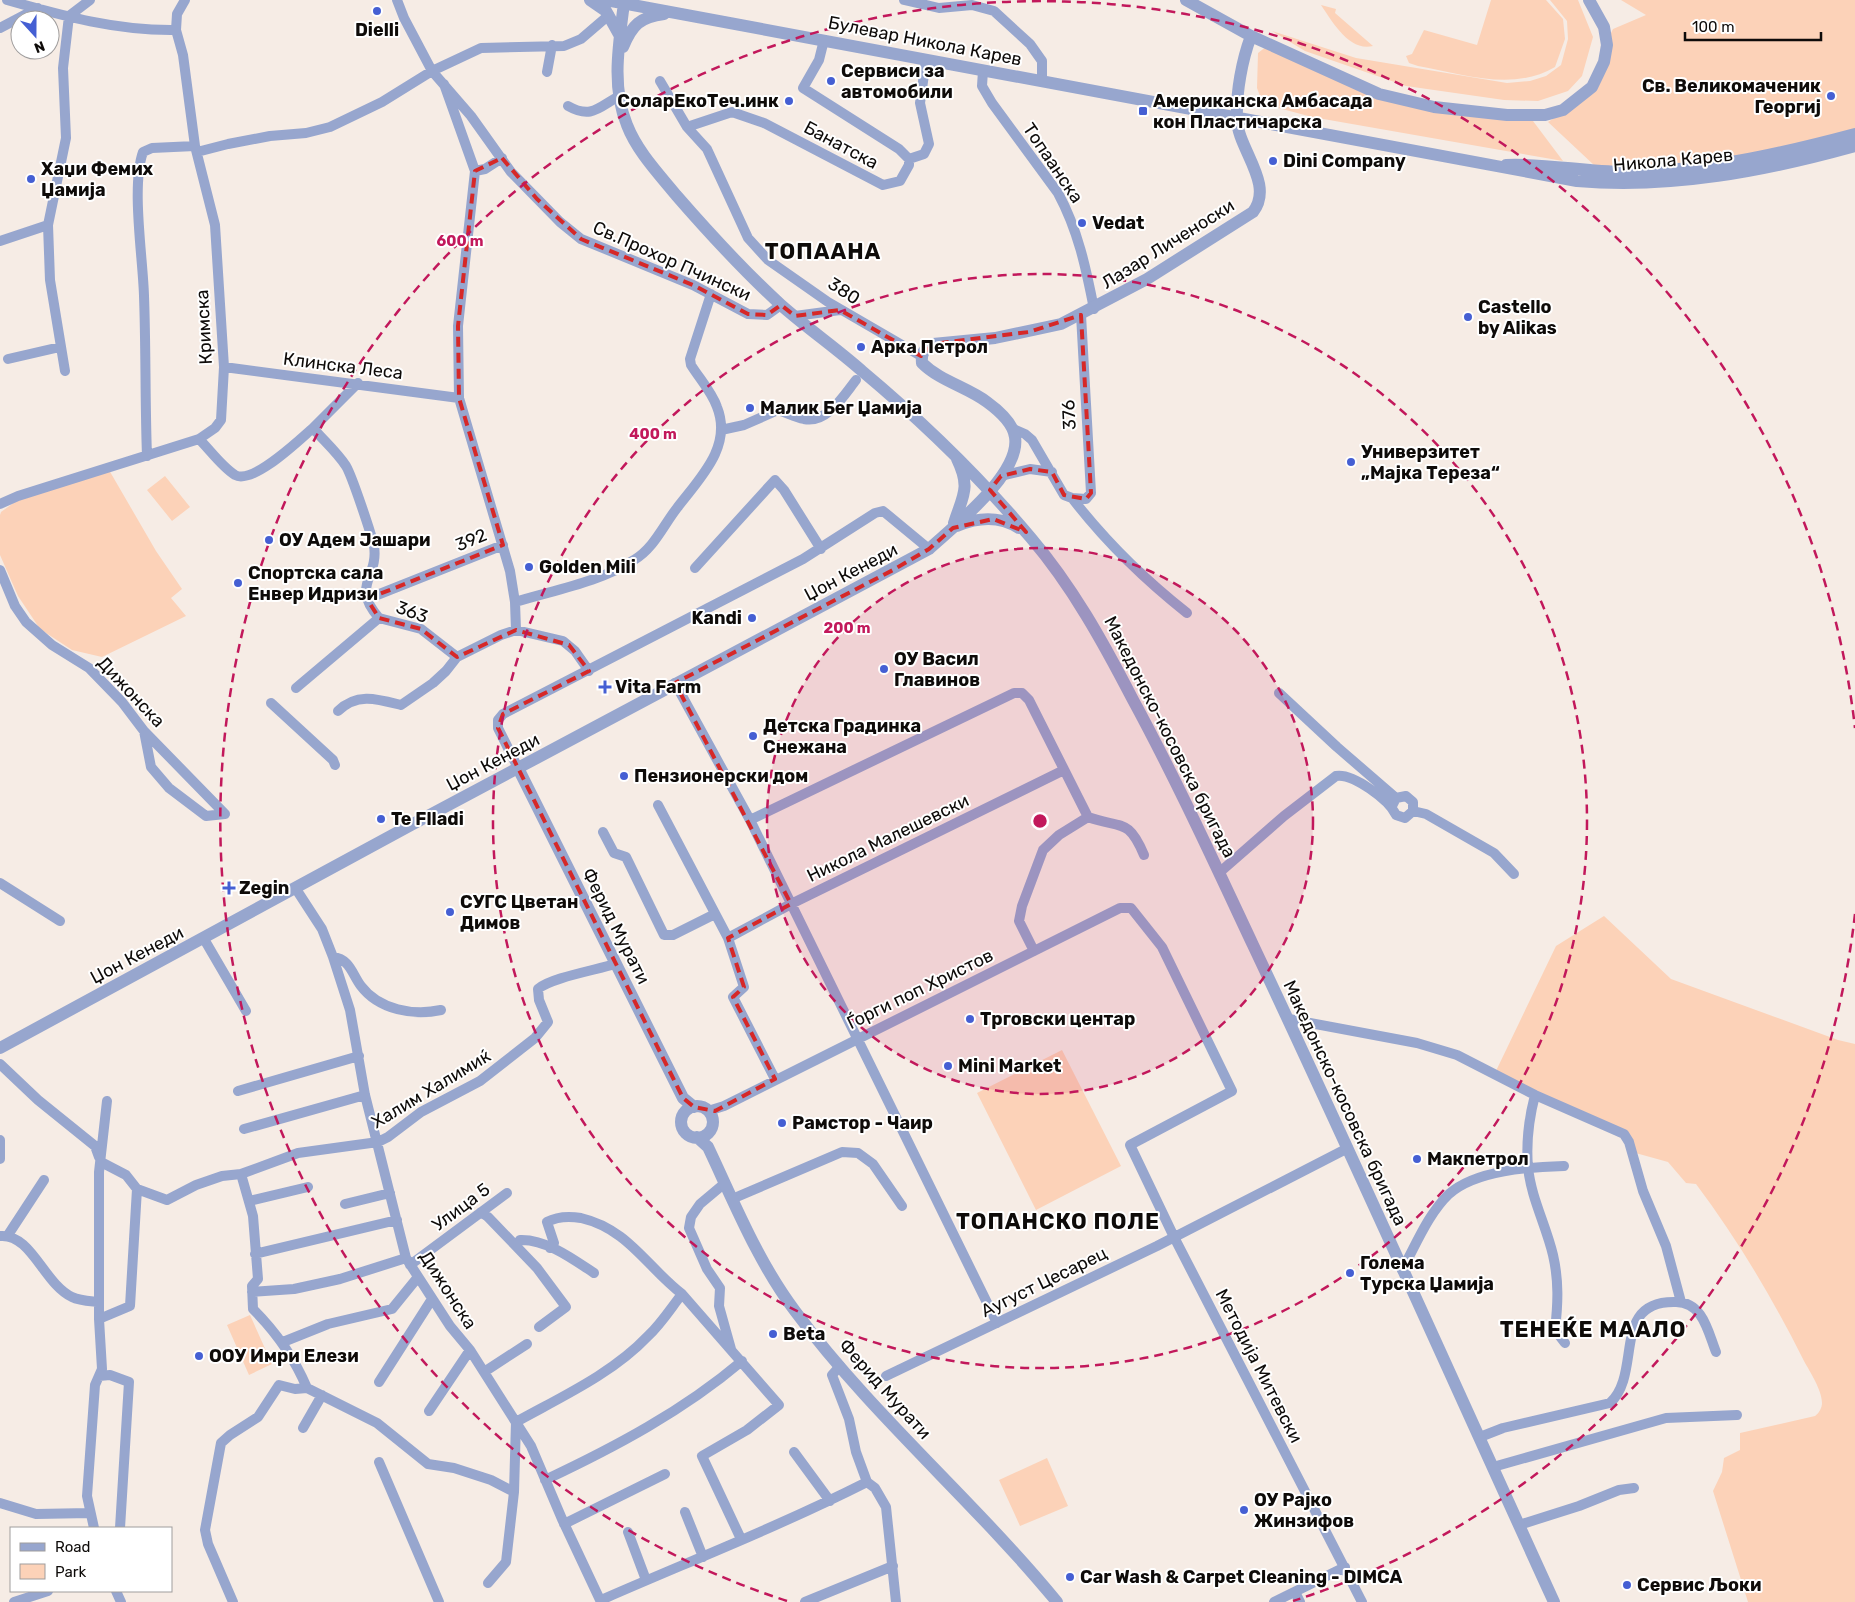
<svg xmlns="http://www.w3.org/2000/svg" width="1855" height="1602" font-family="Rubik,sans-serif">
<style>
.green{fill:#fcd2b8}
.lines{fill:none;stroke-linecap:round;stroke-linejoin:round}
.minor{stroke:#97a6ce;stroke-width:10}
.tertiary{stroke:#97a6ce;stroke-width:12}
.marked{fill:none;stroke:#d62828;stroke-width:4;stroke-dasharray:10 6;stroke-linejoin:round}
.ring{fill:none;stroke:#c2185b;stroke-width:2.5;stroke-dasharray:9 6}
.poi-dot{fill:#455fd3;stroke:#fff;stroke-width:2}
.labels{text-anchor:middle;dominant-baseline:central;stroke-width:4;stroke-linejoin:round;paint-order:stroke}
.poi-label{font-size:18px;font-weight:bold;fill:#0e0b09;stroke:#fff;text-anchor:start}
.street-label{font-size:18px;fill:#0e0b09;stroke:#fff}
.district-label{font-size:22px;font-weight:bold;letter-spacing:1px;fill:#0e0b09;stroke:#fff}
.centre{fill:#c2185b;stroke:#fff;stroke-width:2.5}
.ring-label{font-size:15px;text-anchor:middle;font-weight:bold;fill:#c2185b;stroke:#fff;stroke-width:4;stroke-linejoin:round;paint-order:stroke}
</style>
<rect width="100%" height="100%" fill="#f6ece5"/>
<path class="green" d="M1491 0H1546L1563 19 1565 39 1555 67C1513 92 1463 74 1418 66L1409 63 1406 56 1412 54 1424 30 1477 45Z
M1550 0H1578L1593 37 1582 76 1568 91 1538 101 1504 100 1406 86 1305 51 1272 31 1356 58 1507 83 1530 81 1546 76 1561 65 1568 39 1567 21Z
M1621 0H1855V130L1767 152 1642 168 1595 166 1548 122 1593 93 1608 39 1613 29 1646 15Z
M1321 5 1336 9 1335 13 1373 46C1349 52 1332 21 1321 5Z
M1267 46 1382 100 1533 121 1563 161 1312 117 1263 104 1257 88 1258 53Z
M109 470 156 551 182 589 171 598 186 616 102 657 72 650 40 629 18 596 0 555V515L1 512 19 499Z
M165 476 190 507 172 521 147 490Z
M1604 916 1671 979 1838 1040 1855 1044V1602H1748L1713 1491 1722 1472 1724 1458 1740 1450V1433L1815 1416C1819 1413 1822 1408 1822 1403 1822 1390 1810 1372 1804 1361 1773 1299 1738 1240 1696 1184L1686 1183 1668 1162 1632 1152 1629 1142 1495 1073 1556 946Z
M1062 1050 1121 1166 1036 1210 977 1093Z
M250 1315 272 1364 249 1375 227 1325Z
M1047 1458 1068 1506 1020 1526 999 1480Z"/>
<g class="lines">
<path class="minor" d="M7 0C63 16 117 31 176 30
M397 0 404 18 432 71 471 116 511 172 560 222 581 239 693 285 748 314 767 315 781 305
M904 0 939 8 972 5 994 11 1030 44 1042 61V81
M69 16 90 0
M0 28 38 8
M983 71 982 86 992 103 1058 193C1078 230 1086 268 1094 309
M547 72 552 45
M660 81 687 127 707 149 748 238 768 260 828 302 921 356
M444 84 475 171 458 326 459 398 510 571 515 602 516 630
M568 106C591 119 598 108 619 96
M687 127 732 112 764 123 883 185 900 181 909 165V159L899 149 803 88 819 60 824 40
M197 152 228 144 270 136 306 133 330 127 382 102 432 71 481 48 564 46 581 39 609 15
M909 159 924 154 929 144 920 103 926 60
M475 171 485 169 502 158
M0 241 48 225
M795 316 840 310
M8 359 60 347
M224 367 459 398
M65 371 50 280 48 225 66 138 63 68 69 16
M313 428 358 383
M1013 429 1025 434 1032 440 1064 495 1072 498C1106 542 1144 579 1187 613
M721 430 744 425 778 410C787 413 796 417 804 419 827 424 844 395 856 380
M199 439C210 450 222 467 235 475 253 485 299 440 313 428 323 440 337 452 346 466 352 476 371 533 374 546 379 578 350 585 379 618L296 688
M147 456C145 403 146 349 144 296 143 258 131 186 143 152L152 148 195 146
M1001 476 1030 469 1052 472
M1072 498 1086 499 1091 493 1081 315
M0 504 18 496 199 439 215 428 221 420 224 367 215 225 195 146 183 55 176 30 177 14 185 0
M695 568 775 480 784 490 821 549
M0 570 15 606 26 622 52 645 89 668 122 702 144 731 225 814
M367 599 503 545
M515 602C554 590 600 582 634 560 654 548 663 526 677 508 699 479 733 447 717 407 712 392 699 378 691 365L690 359 711 294
M379 618 421 629 457 657
M675 683 750 820 997 1323
M1279 693 1337 747 1396 798
M271 703 333 760 335 765
M338 711C357 692 378 699 401 705L433 683 446 671 457 657 501 635 516 630 563 641 575 651 589 671
M144 731 151 767 169 788 206 816 225 814
M518 768 498 728V720L503 714 803 559 875 513 883 511 929 549
M658 805 728 938 744 987 733 997 775 1079
M1413 811 1426 814 1494 853 1514 874
M750 820 1014 693H1022L1029 700 1088 817
M603 832 614 853 626 857 664 935H673L715 914
M1220 872 1284 816 1336 776C1353 773 1389 800 1396 815L1405 818 1413 811V802L1406 796 1396 798 1392 806
M0 883 60 921
M296 889 322 929 333 957 350 1010 365 1095 406 1258 450 1326 470 1350 531 1446 562 1519 601 1602
M728 938 791 904 1064 770
M204 939 246 1011
M1034 951 1019 921 1022 906 1043 850 1059 835 1088 817C1121 829 1128 817 1144 855
M333 957C350 959 352 974 361 986 379 1010 414 1016 441 1010
M1289 1019 1417 1043 1457 1055 1535 1095 1624 1134 1629 1142 1643 1191 1666 1246 1681 1302
M0 1064 38 1100 95 1146 99 1157
M238 1091 359 1056
M1535 1095C1529 1118 1526 1143 1528 1167 1531 1198 1546 1225 1553 1255 1559 1281 1558 1304 1555 1330L1565 1343
M708 1111 724 1106 1120 908H1131L1162 947 1232 1091 1130 1145 1174 1237 1362 1602
M244 1129 365 1095
M0 1140V1159
M101 1162 126 1175 137 1189 167 1200 196 1185 222 1176 241 1174 298 1153 378 1142 388 1137 421 1112 480 1081 535 1038 548 1022 539 1000 538 989C550 978 596 970 615 964
M241 1174 253 1216 258 1279 252 1286 253 1309C277 1333 294 1357 307 1388
M725 1183 700 1204 691 1217 689 1228 707 1269 720 1288 719 1306 731 1349
M732 1199 842 1152 858 1153 873 1164 902 1206
M249 1201 308 1187
M345 1204 390 1193
M481 1212 488 1217 537 1268 566 1307 539 1327
M8 1235 44 1180
M0 1236C31 1233 44 1284 72 1297 80 1301 90 1301 99 1302
M520 1240C546 1239 573 1259 594 1273
M550 1248 554 1243 547 1222C558 1216 569 1216 581 1218 628 1229 646 1266 682 1294L779 1405 747 1430 702 1456 741 1539
M255 1254 397 1220
M410 1265 507 1193
M1402 1270C1416 1245 1428 1214 1449 1194 1476 1170 1530 1167 1564 1166
M252 1292 294 1289 340 1279 406 1258
M99 1319 130 1306 137 1189
M283 1342 328 1324 392 1309 418 1277
M840 1366 832 1375 849 1419 856 1452 867 1482 875 1488 886 1507 896 1602
M484 1372 527 1344
M99 1376 110 1375 129 1382 120 1528
M886 1376 1157 1246 1348 1148
M379 1382 432 1299
M307 1388 377 1423 428 1464 454 1468 491 1480 514 1492
M429 1411 470 1350
M303 1428 322 1395
M1480 1437 1503 1428 1610 1403C1643 1373 1610 1300 1676 1302 1703 1302 1708 1332 1716 1352
M794 1452 830 1501
M379 1462 439 1602
M1493 1467 1666 1418 1737 1415
M545 1480C615 1447 683 1411 742 1361
M0 1503 36 1514 90 1513
M685 1512 703 1557
M564 1524 665 1474
M1519 1525 1579 1506 1619 1490 1634 1488
M94 1528 87 1496 95 1385 102 1369 99 1319V1172L107 1101
M628 1532 646 1580
M488 1583 506 1562 514 1492 516 1422C561 1397 612 1374 648 1336 661 1324 671 1308 682 1294
M116 1591 121 1602
M1295 1592 1300 1602
M601 1600C690 1561 780 1526 867 1482
M14 1602 48 1591
M233 1602 208 1544 205 1530 221 1443 230 1435 258 1417 279 1385 295 1389 307 1388
M805 1602 893 1566
M1274 1602 1345 1567"/>
<path class="tertiary" d="M590 0 606 11 620 36
M606 0 1577 181C1672 189 1765 171 1855 146
M1186 0 1251 36 1379 94 1434 107 1507 115H1545L1563 110 1592 87 1604 62 1607 45 1604 27 1589 0
M624 3C619 43 611 87 627 125 637 151 658 173 676 195 709 233 744 271 781 305 807 328 836 348 862 371 923 422 979 476 1031 538 1072 586 1103 642 1132 698 1176 779 1214 862 1253 945 1356 1163 1454 1383 1554 1602
M623 47C632 25 640 17 664 14
M1506 165C1546 163 1584 172 1624 172 1701 172 1780 154 1855 134
M954 523C963 495 971 488 957 459
M957 526C979 517 999 516 1019 528
M518 768 683 1098 694 1107
M0 1048 411 825 929 549C954 526 1021 474 1015 437 1013 423 998 410 987 402 967 387 940 381 922 363 921 354 924 348 933 344L995 338 1061 324 1147 279 1253 212C1275 184 1237 148 1237 119 1236 92 1242 60 1251 36
M681 1122a16 16 0 1 1 32 0a16 16 0 1 1-32 0Z
M697 1137 708 1147C734 1202 758 1262 795 1311 873 1416 974 1501 1057 1602"/>
</g>
<path class="marked" d="M502 158 537 199 581 239 693 285 748 314 767 315 781 305 795 316 840 310 921 356 933 344 1029 332 1081 315 1091 493 1086 499 1064 495 1052 472 1030 469 1001 476 990 490 1026 532 993 519 953 528 929 549 893 570 675 683 791 904 728 938 744 987 733 997 775 1079 715 1111 694 1107 683 1098 498 728 503 714 589 671 569 645 516 630 457 657 421 629 379 618 367 599 503 545 459 398 458 326 475 171Z"/>
<circle cx="1040" cy="821" r="273" fill="#c2185b" fill-opacity=".12"/>
<g class="ring">
<circle cx="1040" cy="821" r="273"/>
<circle cx="1040" cy="821" r="547"/>
<path d="M1855 914A820 820 0 0 1 1293 1601M787 1601A820 820 0 1 1 1855 728"/>
</g>
<g class="poi-dot">
<circle cx="377" cy="11" r="5"/>
<circle cx="831" cy="81" r="5"/>
<circle cx="1831" cy="96" r="5"/>
<circle cx="789" cy="101" r="5"/>
<rect x="1138" y="106" width="10" height="10" rx="2.5"/>
<circle cx="1273" cy="161" r="5"/>
<circle cx="31" cy="179" r="5"/>
<circle cx="1082" cy="223" r="5"/>
<circle cx="1468" cy="317" r="5"/>
<circle cx="861" cy="347" r="5"/>
<circle cx="750" cy="408" r="5"/>
<circle cx="1351" cy="462" r="5"/>
<circle cx="269" cy="540" r="5"/>
<circle cx="529" cy="567" r="5"/>
<circle cx="238" cy="583" r="5"/>
<circle cx="752" cy="618" r="5"/>
<circle cx="884" cy="669" r="5"/>
<path d="M602.5 679.5h5v5h5v5h-5v5h-5v-5h-5v-5h5z"/>
<circle cx="753" cy="736" r="5"/>
<circle cx="624" cy="776" r="5"/>
<circle cx="381" cy="819" r="5"/>
<path d="M226.5 880.5h5v5h5v5h-5v5h-5v-5h-5v-5h5z"/>
<circle cx="450" cy="912" r="5"/>
<circle cx="970" cy="1019" r="5"/>
<circle cx="948" cy="1066" r="5"/>
<circle cx="782" cy="1123" r="5"/>
<circle cx="1417" cy="1159" r="5"/>
<circle cx="1350" cy="1273" r="5"/>
<circle cx="773" cy="1334" r="5"/>
<circle cx="199" cy="1356" r="5"/>
<circle cx="1244" cy="1510" r="5"/>
<circle cx="1070" cy="1577" r="5"/>
<circle cx="1627" cy="1585" r="5"/>
</g>
<g class="labels">
<g class="poi-label">
<text x="377" y="30" text-anchor="middle">Dielli</text>
<text x="841" y="71">Сервиси за<tspan x="841" dy="21">автомобили</tspan></text>
<text x="1821" y="86" text-anchor="end">Св. Великомаченик<tspan x="1821" dy="21">Георгиј</tspan></text>
<text x="779" y="101" text-anchor="end">СоларЕкоТеч.инк</text>
<text x="1153" y="101">Американска Амбасада<tspan x="1153" dy="21">кон Пластичарска</tspan></text>
<text x="1283" y="161">Dini Company</text>
<text x="41" y="169">Хаџи Фемих<tspan x="41" dy="21">Џамија</tspan></text>
<text x="1092" y="223">Vedat</text>
<text x="1478" y="307">Castello<tspan x="1478" dy="21">by Alikas</tspan></text>
<text x="871" y="347">Арка Петрол</text>
<text x="760" y="408">Малик Бег Џамија</text>
<text x="1361" y="452">Универзитет<tspan x="1361" dy="21">„Мајка Тереза“</tspan></text>
<text x="279" y="540">ОУ Адем Јашари</text>
<text x="539" y="567">Golden Mili</text>
<text x="248" y="573">Спортска сала<tspan x="248" dy="21">Енвер Идризи</tspan></text>
<text x="742" y="618" text-anchor="end">Kandi</text>
<text x="894" y="659">ОУ Васил<tspan x="894" dy="21">Главинов</tspan></text>
<text x="615" y="687">Vita Farm</text>
<text x="763" y="726">Детска Градинка<tspan x="763" dy="21">Снежана</tspan></text>
<text x="634" y="776">Пензионерски дом</text>
<text x="391" y="819">Te Flladi</text>
<text x="239" y="888">Zegin</text>
<text x="460" y="902">СУГС Цветан<tspan x="460" dy="21">Димов</tspan></text>
<text x="980" y="1019">Трговски центар</text>
<text x="958" y="1066">Mini Market</text>
<text x="792" y="1123">Рамстор - Чаир</text>
<text x="1427" y="1159">Макпетрол</text>
<text x="1360" y="1263">Голема<tspan x="1360" dy="21">Турска Џамија</tspan></text>
<text x="783" y="1334">Beta</text>
<text x="209" y="1356">ООУ Имри Елези</text>
<text x="1254" y="1500">ОУ Рајко<tspan x="1254" dy="21">Жинзифов</tspan></text>
<text x="1080" y="1577">Car Wash &amp; Carpet Cleaning - DIMCA</text>
<text x="1637" y="1585">Сервис Љоки</text>
</g>
<g class="street-label">
<text transform="translate(925 41) rotate(11)">Булевар Никола Карев</text>
<text transform="translate(841 145) rotate(28)">Банатска</text>
<text transform="translate(1673 160) rotate(-5)">Никола Карев</text>
<text transform="translate(1053 163) rotate(56)">Топаанска</text>
<text transform="translate(1168 244) rotate(-32)">Лазар Личеноски</text>
<text transform="translate(672 261) rotate(24)">Св.Прохор Пчински</text>
<text transform="translate(844 291) rotate(33)">380</text>
<text transform="translate(204 327) rotate(-93)">Кримска</text>
<text transform="translate(343 366) rotate(7)">Клинска Леса</text>
<text transform="translate(1069 415) rotate(-93)">376</text>
<text transform="translate(471 540) rotate(-22)">392</text>
<text transform="translate(851 572) rotate(-28)">Џон Кенеди</text>
<text transform="translate(412 612) rotate(20)">363</text>
<text transform="translate(131 692) rotate(47)">Дижонска</text>
<text transform="translate(1170 737) rotate(63)">Македонско-косовска бригада</text>
<text transform="translate(493 762) rotate(-28)">Џон Кенеди</text>
<text transform="translate(888 838) rotate(-26)">Никола Малешевски</text>
<text transform="translate(616 926) rotate(63)">Ферид Мурати</text>
<text transform="translate(137 955) rotate(-28)">Џон Кенеди</text>
<text transform="translate(920 989) rotate(-26)">Ѓорги поп Христов</text>
<text transform="translate(431 1089) rotate(-31)">Халим Халимиќ</text>
<text transform="translate(1345 1103) rotate(65)">Македонско-косовска бригада</text>
<text transform="translate(461 1207) rotate(-37)">Улица 5</text>
<text transform="translate(1044 1282) rotate(-26)">Аугуст Цесарец</text>
<text transform="translate(448 1290) rotate(57)">Дижонска</text>
<text transform="translate(1259 1366) rotate(63)">Методија Митевски</text>
<text transform="translate(885 1389) rotate(48)">Ферид Мурати</text>
</g>
<g class="district-label">
<text x="823" y="251">ТОПААНА</text>
<text x="1058" y="1221">ТОПАНСКО ПОЛЕ</text>
<text x="1593" y="1329">ТЕНЕЌЕ МААЛО</text>
</g>
</g>
<circle cx="1040" cy="821" r="8" class="centre"/>
<g class="ring-label">
<text x="460" y="246">600 m</text>
<text x="653" y="439">400 m</text>
<text x="847" y="633">200 m</text>
</g>
<rect x="10" y="1527" width="162" height="65" fill="#ffffff" stroke="#9f9d9d"/>
<rect x="20" y="1543" width="25" height="8" fill="#97a6ce" stroke="#9f9d9d"/>
<text x="55" y="1552" font-size="15" fill="#0e0b09">Road</text>
<rect x="20" y="1564" width="25" height="15" fill="#fcd2b8" stroke="#9f9d9d"/>
<text x="55" y="1577" font-size="15" fill="#0e0b09">Park</text>
<g transform="translate(35 35) rotate(159)"><circle r="24" fill="#ffffff" stroke="#9f9d9d"/>
<path d="M0-4L9 19L0 12L-9 19Z" fill="#455fd3"/>
<text y="-8" font-size="14" font-weight="bold" text-anchor="middle" fill="#0e0b09">N</text>
</g>
<path d="M1685 32v8h136v-8" fill="none" stroke="#0e0b09" stroke-width="2.5"/>
<text x="1692" y="32" font-size="15" fill="#0e0b09" stroke="#ffffff" stroke-width="4" paint-order="stroke">100 m</text>
</svg>
